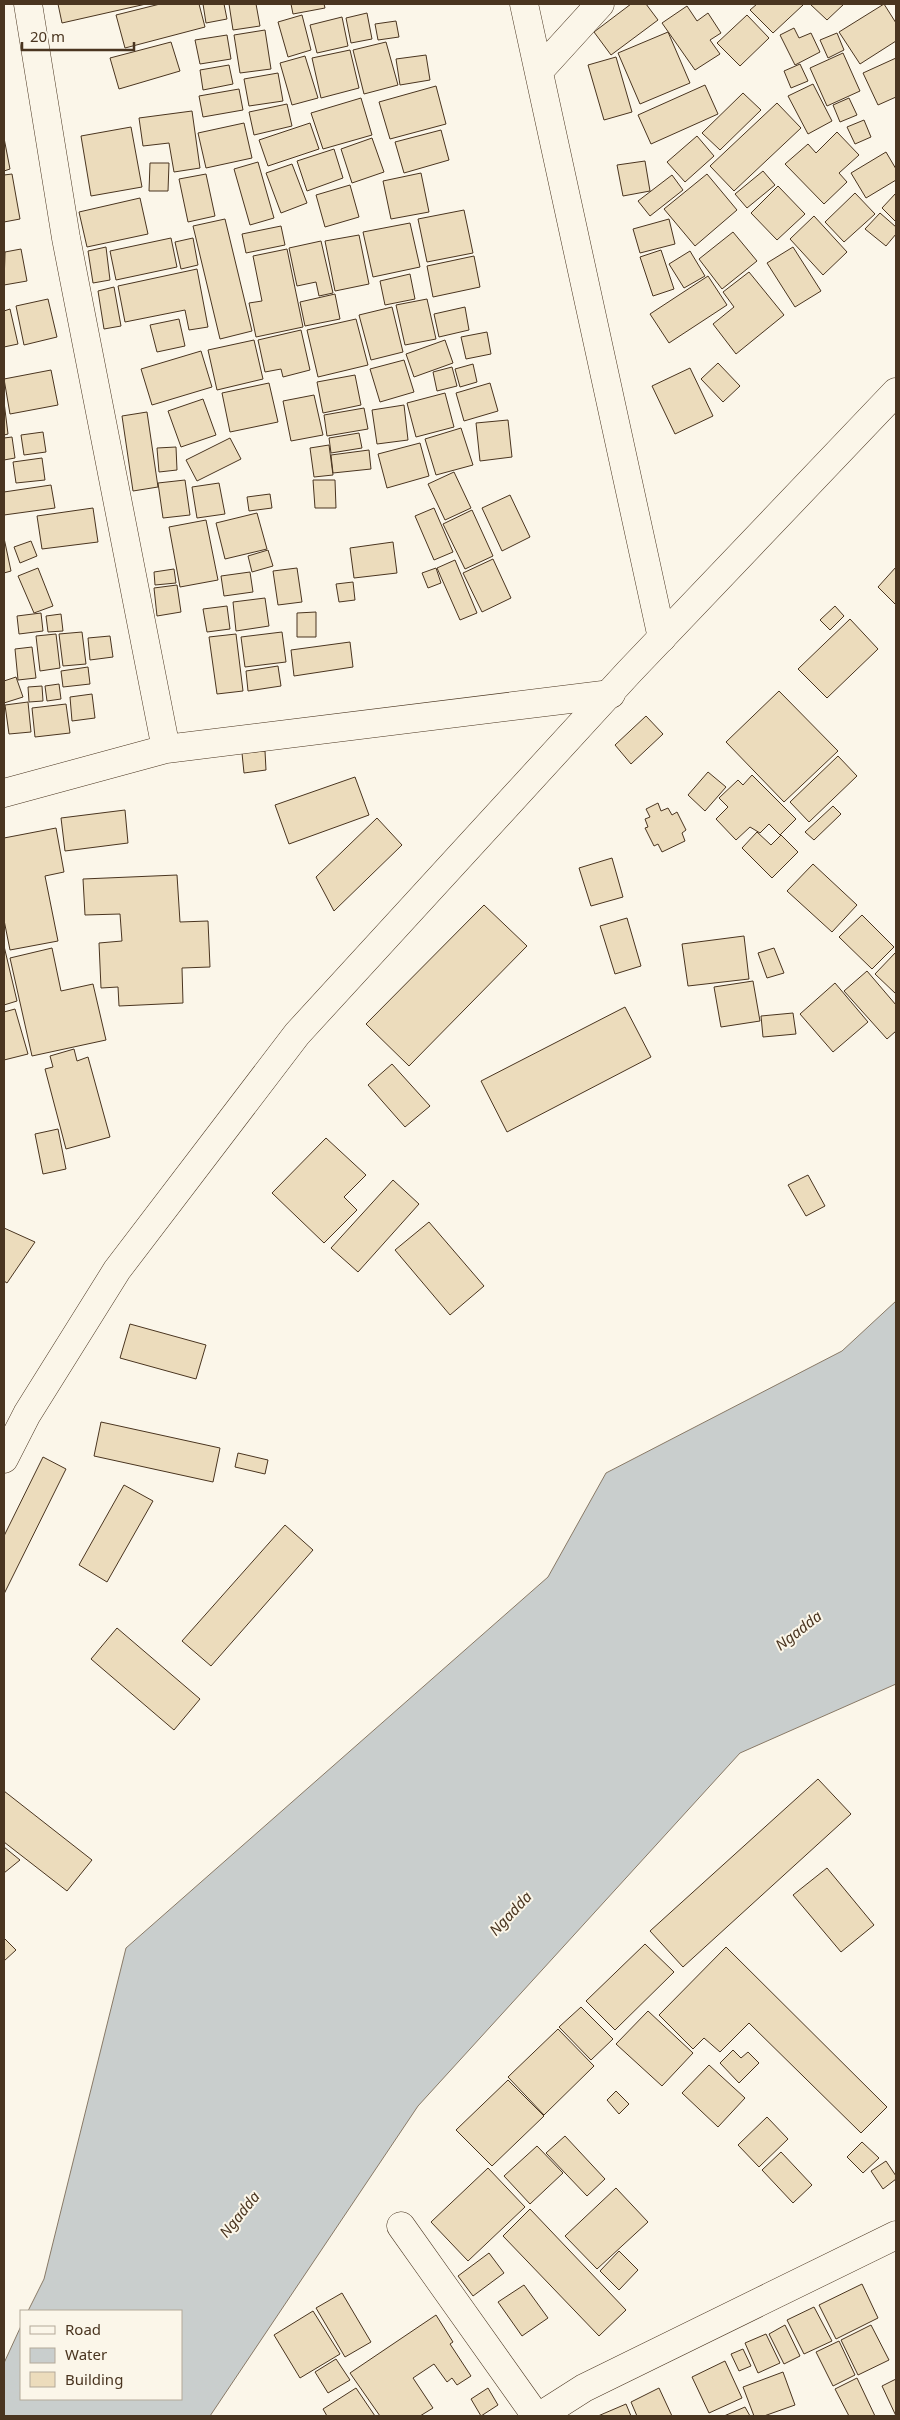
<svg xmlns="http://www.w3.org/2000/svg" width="900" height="2420" font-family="'Noto Sans',sans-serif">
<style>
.water{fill:#c9cecd;stroke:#887966}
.building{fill:#ecdcbc;stroke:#4a3520}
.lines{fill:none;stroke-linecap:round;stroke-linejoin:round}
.street-casing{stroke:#4a3520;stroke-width:29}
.secondary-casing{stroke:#4a3520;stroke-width:29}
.street{stroke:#fbf6e9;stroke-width:28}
.secondary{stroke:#fbf6e9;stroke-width:28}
.labels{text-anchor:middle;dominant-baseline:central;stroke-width:4;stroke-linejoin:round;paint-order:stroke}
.water-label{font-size:15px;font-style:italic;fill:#4a3520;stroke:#fbf6e9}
</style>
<rect width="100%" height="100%" fill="#fbf6e9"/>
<path class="water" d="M896 1301V1684L740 1753 418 2106 210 2416H4V2363L21 2326V2399H181V2311H28L44 2279 126 1948 548 1577 606 1473 842 1351Z"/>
<path class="building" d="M58 4H146L62 23Z
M160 4H199L205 27 125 48 116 15Z
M203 4H224L227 19 206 23Z
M229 4H256L260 26 233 30Z
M291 4H324L325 8 293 14Z
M631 4H646L658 20 611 55 594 32Z
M757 4H801L803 5 773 33 750 10Z
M810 4H844L827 20Z
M884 4 896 23V41L860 64 839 32Z
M687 6 697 21 708 13 721 33 710 40 720 54 695 70 662 23Z
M367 13 372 39 351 43 346 18Z
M302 15 311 50 288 57 278 22Z
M747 15 769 38 740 66 717 43Z
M342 17 348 46 317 53 310 25Z
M396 21 399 37 378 40 375 24Z
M794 28 799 38 811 33 820 52 795 65 780 35Z
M265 30 271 69 240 73 234 35Z
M668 32 690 83 640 104 618 53Z
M837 33 844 50 828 58 820 40Z
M227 35 231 59 200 64 195 40Z
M171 42 180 71 119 89 110 58Z
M386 42 398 85 364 94 353 50Z
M350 50 359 88 321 98 312 58Z
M843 53 860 91 827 106 810 68Z
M426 55 430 80 400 85 396 59Z
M305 56 318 98 292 105 280 63Z
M616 57 632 112 604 120 588 65Z
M896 58V97L878 105 863 73Z
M800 64 808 81 791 88 784 71Z
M229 65 233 84 203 90 200 70Z
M278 73 283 101 249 106 244 79Z
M813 84 832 121 808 134 788 96Z
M705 85 718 114 651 144 638 115Z
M436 86 446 124 390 139 379 102Z
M239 89 243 110 203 117 199 96Z
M743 93 761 110 720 150 702 133Z
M361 98 372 135 323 149 311 113Z
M849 98 857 115 840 122 833 105Z
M777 103 801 128 734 191 710 166Z
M287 104 292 126 254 135 249 112Z
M192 111 200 168 174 172 169 143 143 146 139 118Z
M864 120 871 137 855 144 847 127Z
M244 123 252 158 206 168 198 133Z
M310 123 319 149 268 166 259 140Z
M131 127 142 187 91 196 81 136Z
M441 130 449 160 404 173 395 142Z
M837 132 859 155 839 173 847 182 824 204 785 164 808 144 816 153Z
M697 136 714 156 685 182 667 162Z
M4 138 10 169 4 171Z
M372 138 384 172 352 183 341 149Z
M334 149 343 178 307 191 297 161Z
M886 152 896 169V180L866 198 851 173Z
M645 161 650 191 623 196 617 165Z
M258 162 274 218 250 225 234 169Z
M150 163H169L168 191H149Z
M292 164 307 203 281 213 266 173Z
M763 171 775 185 747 208 735 194Z
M421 173 429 212 391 219 383 181Z
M12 174 20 219 4 222V175Z
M206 174 215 216 188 222 179 179Z
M707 174 737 210 695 246 664 209Z
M672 175 683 190 650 216 638 201Z
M350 185 359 217 325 227 316 195Z
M778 186 805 214 777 240 751 213Z
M855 193 875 214 844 242 825 222Z
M896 193V222L882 208Z
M140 198 148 234 87 247 79 212Z
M464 210 473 253 427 262 418 219Z
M880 213 896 227V234L886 246 865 229Z
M814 216 847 252 823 275 790 239Z
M225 219 252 331 220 339 193 226Z
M669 219 675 244 640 253 633 229Z
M410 223 420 267 373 277 363 232Z
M281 226 285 245 246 253 242 234Z
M733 232 757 261 722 289 699 259Z
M359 235 369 284 335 291 325 241Z
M171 238 177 267 116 280 110 251Z
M193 238 198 265 181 269 175 242Z
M321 241 333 293 319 296 316 282 297 286 289 248Z
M106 247 110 280 93 283 88 251Z
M793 247 821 291 795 307 767 263Z
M21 249 27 281 4 285 5 252Z
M287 249 303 327 256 337 249 303 262 301 253 256Z
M661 250 674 289 653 296 640 257Z
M690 251 705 276 684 288 669 264Z
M474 256 480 287 433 297 427 266Z
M197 269 208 327 189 330 185 310 125 322 118 286Z
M749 272 784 315 736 354 713 324 734 307 723 292Z
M410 274 415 299 385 305 380 281Z
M708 276 727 305 669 343 650 314Z
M114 287 121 326 104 329 98 291Z
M335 294 340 319 305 326 300 302Z
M48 299 57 337 24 345 16 306Z
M427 299 436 339 405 345 396 305Z
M392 307 403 352 371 360 359 315Z
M465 307 469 330 439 337 434 314Z
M10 309 18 344 4 347V311Z
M179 319 185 346 157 352 150 325Z
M356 319 368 365 318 377 307 330Z
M301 330 310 370 283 377 281 369 265 372 258 340Z
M487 332 491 354 466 359 461 337Z
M254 340 263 379 217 390 208 350Z
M445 340 453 363 414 377 406 354Z
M201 351 212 387 152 405 141 369Z
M404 360 414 392 380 402 370 369Z
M718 363 740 386 723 402 701 379Z
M473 364 477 382 460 387 455 369Z
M452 367 457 386 437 391 433 372Z
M690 368 713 416 675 434 652 386Z
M51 370 58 405 10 414 4 379Z
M355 375 361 405 323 413 317 382Z
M269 383 278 422 230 432 222 393Z
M490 383 498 411 464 421 456 393Z
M445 393 454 427 416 437 407 403Z
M314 395 323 435 291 441 283 401Z
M203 399 216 435 181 447 168 411Z
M4 402 8 434 4 435Z
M404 405 408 440 377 444 372 410Z
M364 408 368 429 327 436 324 415Z
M147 412 158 487 133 491 122 416Z
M508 420 512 457 480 461 476 423Z
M461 428 473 465 436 475 425 439Z
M43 432 46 452 24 455 21 435Z
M359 433 362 448 331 453 329 438Z
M12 437 15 458 4 460V438Z
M230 438 241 459 197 481 186 460Z
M420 443 429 476 387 488 378 454Z
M329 445 333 475 314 477 310 448Z
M176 447 177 470 159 472 157 448Z
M369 450 371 469 333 473 331 455Z
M42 458 45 480 16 483 13 462Z
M454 472 471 508 445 520 428 484Z
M185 480 190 515 163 518 158 483Z
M313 480H335L336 508H315Z
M219 483 225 514 197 518 192 487Z
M51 485 55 508 4 515V492Z
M270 494 272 508 249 511 247 497Z
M510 495 530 537 502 551 482 508Z
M93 508 98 542 42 549 37 516Z
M434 508 453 552 434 560 415 516Z
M472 510 493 556 465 569 443 524Z
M257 513 267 549 225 559 216 523Z
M206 520 218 580 180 587 169 527Z
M4 538 11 571 4 573Z
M31 541 37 556 20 563 14 547Z
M393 542 397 573 354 578 350 548Z
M268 550 273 566 252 572 248 556Z
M493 559 511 598 482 612 463 573Z
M455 560 477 613 460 620 437 568Z
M896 567V605L878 587Z
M38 568 53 606 34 613 18 576Z
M297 568 302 602 278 605 273 571Z
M436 568 441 583 428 588 422 573Z
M174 569 176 583 155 585 154 572Z
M250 572 253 592 224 596 221 576Z
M353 582 355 600 339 602 336 584Z
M177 585 181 612 157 616 154 588Z
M265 598 269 626 236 631 233 602Z
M227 606 230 629 207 632 203 609Z
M835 606 844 616 830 630 820 620Z
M316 612V637H297V613Z
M41 613 43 631 19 634 17 616Z
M61 614 63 631 48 632 46 616Z
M850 619 878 649 827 698 798 669Z
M82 632 86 664 63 666 59 634Z
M282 632 286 662 245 667 241 637Z
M56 634 60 668 40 671 36 636Z
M236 634 243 691 217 694 209 637Z
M110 636 113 657 90 660 88 638Z
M350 642 353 667 294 676 291 650Z
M32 647 36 678 18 680 15 649Z
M278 666 281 686 248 691 246 671Z
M88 667 90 684 63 687 61 671Z
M16 677 23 697 4 703V681Z
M59 684 61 699 47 701 45 686Z
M42 686 43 701 29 702 28 687Z
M779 691 838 751 784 802 726 742Z
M92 694 95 718 72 721 70 697Z
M28 702 31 732 9 734 5 705Z
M66 704 70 733 35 737 32 708Z
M646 716 663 734 631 764 615 745Z
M265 751 266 770 244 773 242 753Z
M838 756 857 776 809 822 790 802Z
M708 772 726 787 705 811 688 795Z
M752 775 796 819 780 835 769 824 760 833 750 827 736 840 716 819 728 807 719 798 738 780 743 785Z
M355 777 369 815 289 844 275 805Z
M658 803 661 811 668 808 672 815 677 812 686 830 682 833 685 841 662 852 658 844 654 846 645 828 648 827 645 819 650 817 646 809Z
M833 806 841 814 814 840 805 832Z
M125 810 128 843 65 851 61 818Z
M377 818 402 845 334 911 316 877Z
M56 828 64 872 45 876 58 941 10 950 4 920V838Z
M757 832 771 845 781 835 798 852 772 878 742 848Z
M612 858 623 897 591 906 579 868Z
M813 864 857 905 832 932 787 891Z
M177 875 180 922 208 921 210 967 182 968 183 1003 119 1006 118 987 101 988 99 943 122 941 120 914 85 915 83 879Z
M484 905 527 946 409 1066 366 1024Z
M862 915 894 947 872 969 839 937Z
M627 918 641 966 615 974 600 926Z
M744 936 749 979 688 986 682 944Z
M4 946 17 1001 4 1005Z
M52 948 61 991 93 984 106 1040 32 1056 10 958Z
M774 948 784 973 767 978 758 953Z
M896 952V994L875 974Z
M867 971 896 1005V1031L887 1039 844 991Z
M753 981 760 1021 721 1027 714 987Z
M835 983 868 1022 833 1052 800 1014Z
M625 1007 651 1057 507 1132 481 1081Z
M15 1009 28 1054 4 1060V1012Z
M793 1013 796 1034 763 1037 761 1016Z
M74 1049 77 1061 88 1057 110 1137 66 1149 45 1069 53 1067 50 1056Z
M392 1064 430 1106 405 1127 368 1085Z
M58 1129 66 1169 43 1174 35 1134Z
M326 1138 366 1175 344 1197 357 1210 324 1243 272 1193Z
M808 1175 825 1206 806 1216 788 1185Z
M393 1180 419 1204 358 1272 331 1248Z
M429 1222 484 1286 450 1315 395 1250Z
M4 1228 35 1242 7 1283 4 1281Z
M130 1324 206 1345 196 1379 120 1358Z
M101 1422 220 1448 213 1482 94 1456Z
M238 1453 268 1460 265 1474 235 1467Z
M43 1457 66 1469 4 1594V1536Z
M124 1485 153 1501 107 1582 79 1565Z
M285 1525 313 1550 211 1666 182 1641Z
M117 1628 200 1699 174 1730 91 1659Z
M818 1779 851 1814 683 1967 650 1931Z
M4 1791 92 1860 67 1891 4 1842Z
M4 1847 20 1860 4 1873Z
M827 1868 874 1925 841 1952 793 1895Z
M4 1938 16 1950 4 1961Z
M645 1944 674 1972 615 2030 586 2001Z
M726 1947 887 2107 861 2133 749 2023 720 2052 704 2038 693 2049 659 2015Z
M581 2007 613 2039 591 2060 559 2027Z
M648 2011 693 2053 662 2086 616 2044Z
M558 2029 594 2066 544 2115 508 2077Z
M733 2050 741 2058 748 2052 759 2063 739 2083 720 2063Z
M709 2065 745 2098 718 2127 682 2093Z
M508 2080 544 2116 492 2166 456 2130Z
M616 2091 629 2104 619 2114 607 2100Z
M767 2117 788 2139 759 2167 738 2145Z
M565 2136 605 2179 587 2196 546 2153Z
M862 2142 879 2158 863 2173 847 2157Z
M537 2146 563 2173 530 2204 504 2176Z
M781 2152 812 2185 793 2203 762 2170Z
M886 2161 896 2176V2179L883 2189 871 2171Z
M488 2168 525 2207 468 2261 431 2222Z
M616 2188 648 2222 597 2269 565 2236Z
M530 2209 626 2310 599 2336 503 2236Z
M619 2251 638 2270 619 2290 600 2271Z
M489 2253 504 2273 473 2296 458 2276Z
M862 2284 878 2318 836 2339 819 2305Z
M524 2285 548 2318 522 2336 498 2302Z
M342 2293 371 2342 345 2357 316 2308Z
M814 2307 832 2341 804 2354 787 2320Z
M313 2311 340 2354 300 2378 274 2335Z
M436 2315 453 2342 450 2344 471 2376 457 2385 452 2378 447 2382 434 2364 413 2378 433 2408 420 2416H380L350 2373Z
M785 2325 800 2356 784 2364 769 2334Z
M871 2325 889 2360 858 2375 841 2340Z
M766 2334 780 2363 758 2373 745 2343Z
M839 2341 855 2375 833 2386 816 2352Z
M743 2349 751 2366 739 2371 731 2354Z
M336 2359 350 2380 328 2393 315 2372Z
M725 2361 742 2398 709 2413 692 2377Z
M783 2372 795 2405 764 2416H754L743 2387Z
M857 2378 875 2416H849L835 2389Z
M896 2379V2416L882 2386Z
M356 2388 375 2416H327L323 2409Z
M488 2388 498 2405 481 2416 471 2399Z
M659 2388 672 2416H637L631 2402Z
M626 2404 631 2416H598Z
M745 2407 750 2416H724Z"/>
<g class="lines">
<g class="street-casing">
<path id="street" d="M28 4 66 238 166 749
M524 4 662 638
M539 71 600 4
M4 793 166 749 611 694
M401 2226 536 2416
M540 2416 584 2388 896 2235"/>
</g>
<g class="secondary-casing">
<path id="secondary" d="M4 1459 27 1414 117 1270 297 1034 629 672 896 392"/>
</g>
<use href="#street" class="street"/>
<use href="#secondary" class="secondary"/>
</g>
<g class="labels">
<g class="water-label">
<text transform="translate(798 1630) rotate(-38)">Ngadda</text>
<text transform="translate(510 1913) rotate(-47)">Ngadda</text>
<text transform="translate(239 2214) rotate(-51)">Ngadda</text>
</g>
</g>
<rect width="900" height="2420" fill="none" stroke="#4a3520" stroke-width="10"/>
<rect x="20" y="2310" width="162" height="90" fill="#fbf6e9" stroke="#b4a999"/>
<rect x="30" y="2326" width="25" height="8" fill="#fbf6e9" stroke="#b4a999"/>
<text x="65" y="2335" font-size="15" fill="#4a3520">Road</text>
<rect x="30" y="2348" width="25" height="15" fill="#c9cecd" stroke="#b4a999"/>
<text x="65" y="2360" font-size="15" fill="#4a3520">Water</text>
<rect x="30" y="2372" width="25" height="15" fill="#ecdcbc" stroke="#b4a999"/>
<text x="65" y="2385" font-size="15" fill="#4a3520">Building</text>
<path d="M22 42v8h112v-8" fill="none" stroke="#4a3520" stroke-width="2.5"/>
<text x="30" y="42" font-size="15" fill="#4a3520" stroke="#fbf6e9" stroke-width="4" paint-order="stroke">20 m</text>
</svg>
